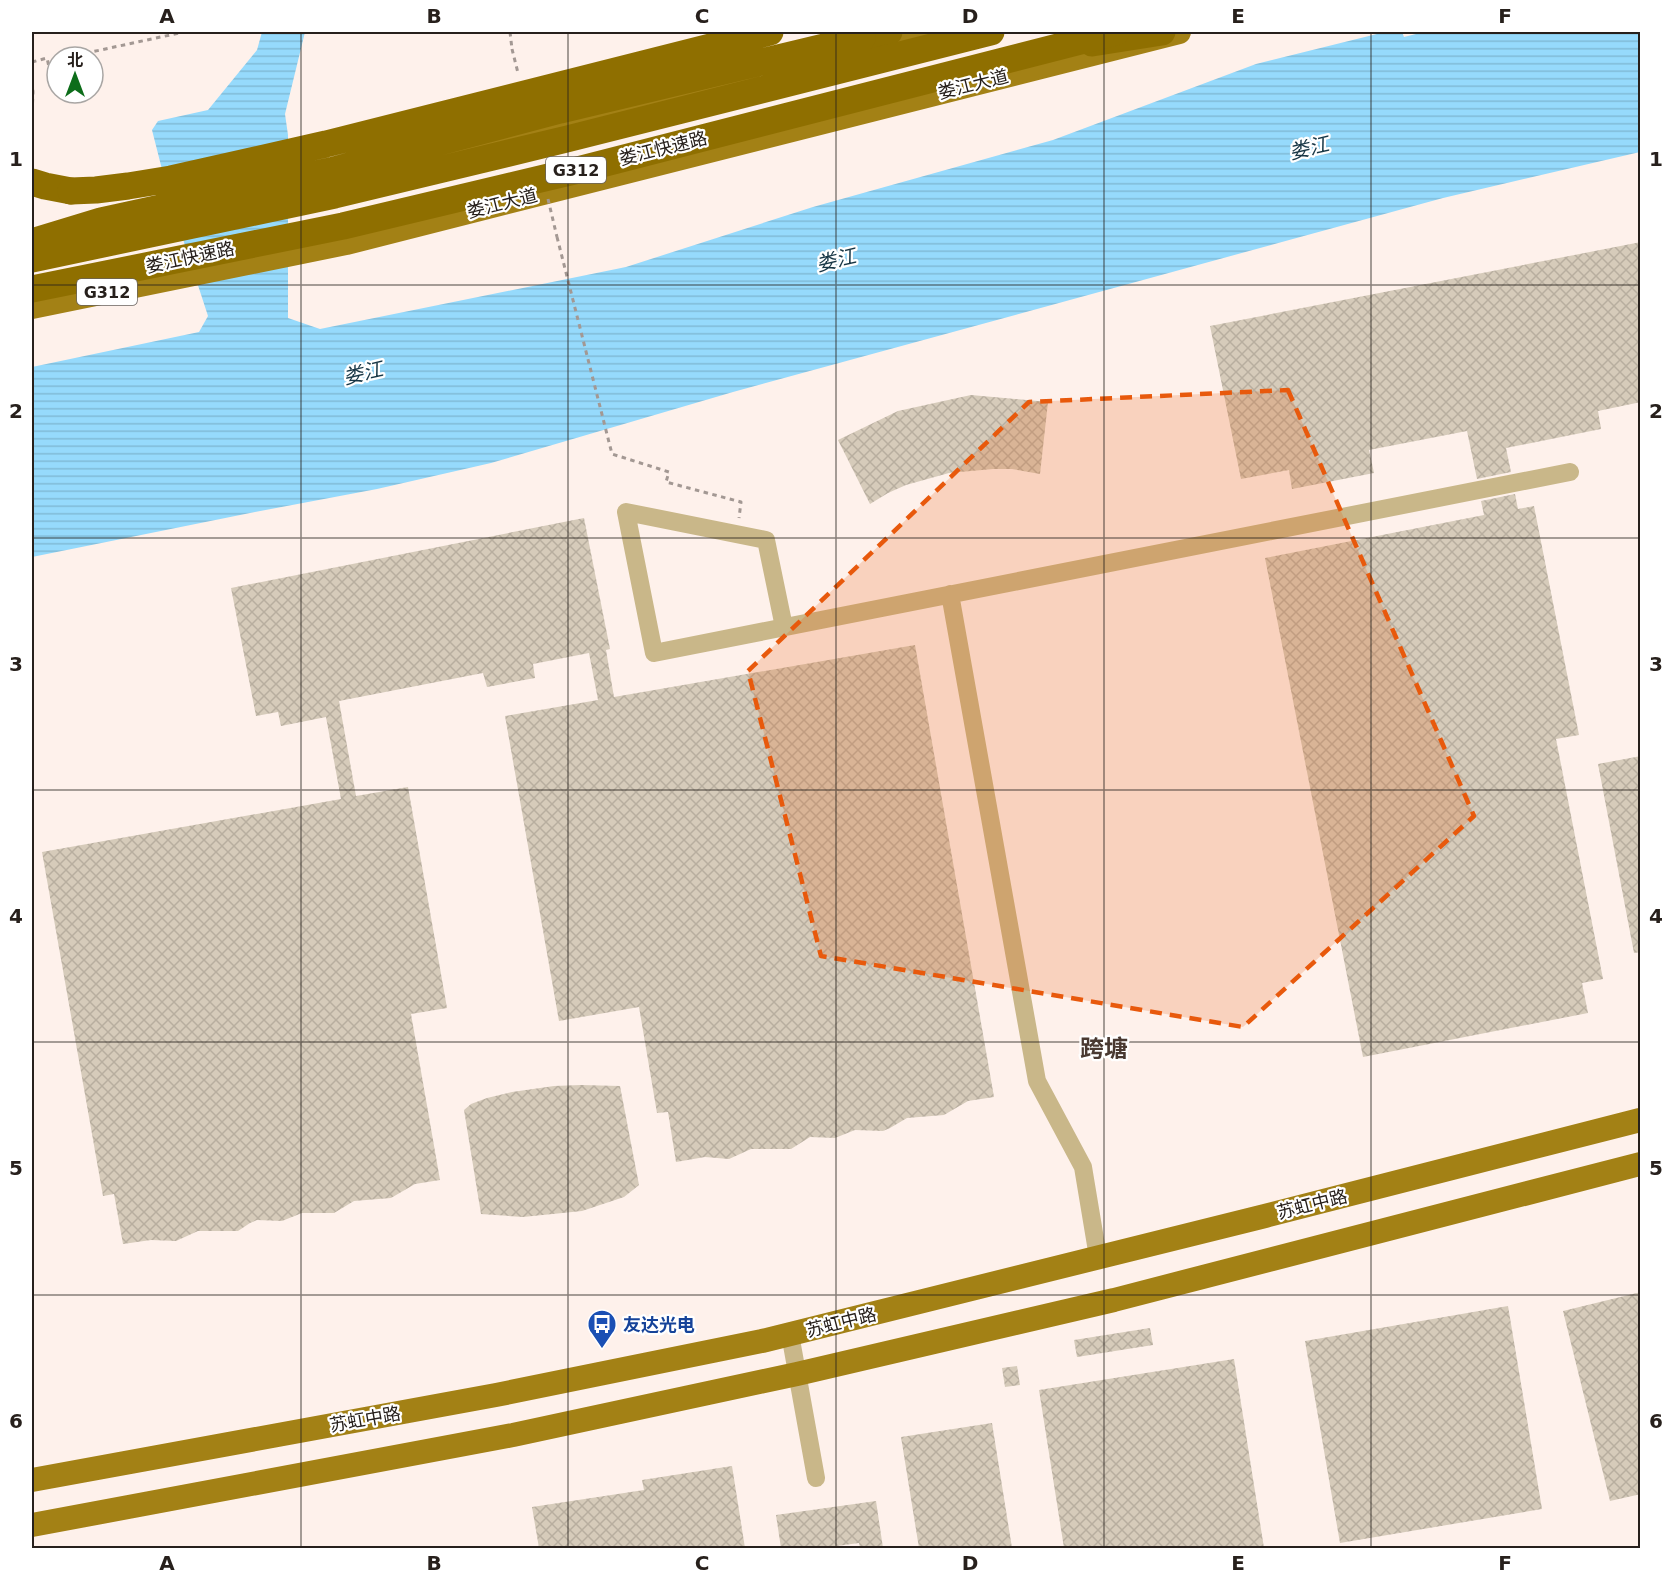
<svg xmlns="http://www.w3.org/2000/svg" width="1672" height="1580" font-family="'DejaVu Sans','Noto Sans SC',sans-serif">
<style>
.water{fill:url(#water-rules)}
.building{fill:url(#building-cross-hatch)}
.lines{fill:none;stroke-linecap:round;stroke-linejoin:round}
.path{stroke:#a39893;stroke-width:3;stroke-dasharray:4.5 4.5;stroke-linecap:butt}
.minor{stroke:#c9b789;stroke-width:18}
.major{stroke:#a38115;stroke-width:24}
.highway{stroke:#8f6f00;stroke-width:27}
.path-bridge{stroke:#a39893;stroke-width:3;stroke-dasharray:4.5 4.5;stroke-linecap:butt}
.highway-bridge{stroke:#8f6f00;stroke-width:27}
.marked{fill:#e8590c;fill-opacity:0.2;stroke:#e8590c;stroke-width:4.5;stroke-dasharray:12 8;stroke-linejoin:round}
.grid{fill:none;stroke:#27201c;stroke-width:1.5;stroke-opacity:0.55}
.labels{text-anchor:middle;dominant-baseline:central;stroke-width:4.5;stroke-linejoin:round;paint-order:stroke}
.shield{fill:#fff;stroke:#686360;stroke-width:1.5}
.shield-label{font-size:16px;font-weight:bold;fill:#27201c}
.street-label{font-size:18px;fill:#27201c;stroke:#fff}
.transit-label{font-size:18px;font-weight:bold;fill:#164399;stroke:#fff;text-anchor:start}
.water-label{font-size:20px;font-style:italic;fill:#183746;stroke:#fff}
.district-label{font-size:24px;font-weight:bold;fill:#493931;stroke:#fff}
.neatline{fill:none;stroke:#27201c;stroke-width:2}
.grid-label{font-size:20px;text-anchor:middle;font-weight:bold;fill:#27201c}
</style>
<defs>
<pattern id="water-rules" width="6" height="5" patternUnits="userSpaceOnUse" patternTransform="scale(1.5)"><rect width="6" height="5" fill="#96dafc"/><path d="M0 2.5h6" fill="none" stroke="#81bbd7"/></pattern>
<pattern id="building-cross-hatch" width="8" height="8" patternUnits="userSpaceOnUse" patternTransform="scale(1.5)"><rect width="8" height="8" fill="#d6cbba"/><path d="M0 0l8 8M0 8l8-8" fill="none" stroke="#b8ae9f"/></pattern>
</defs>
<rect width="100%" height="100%" fill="#fef1eb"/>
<path class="water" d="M262 32H305L285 114 288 135V318L320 329 626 267 813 207 1053 140 1256 64 1385 32H1402L1404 37 1424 32H1640V152L1443 198 733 392 491 463 377 489 255 512 32 557V367L199 332 208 316 168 193 152 130 158 121 208 110 257 50Z"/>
<path class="building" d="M1641 242V402L1598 411 1601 429 1506 448 1511 472 1477 479 1467 431 1369 450 1374 473 1292 489 1289 470 1241 479 1210 326Z
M971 395 1048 402 1040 474 1012 469H993L949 473 906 485 888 493 870 504 838 440 898 411Z
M1515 494 1518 509 1534 506 1579 735 1556 739 1603 979 1582 983 1588 1013 1363 1057 1265 558 1484 515 1481 501Z
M584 518 610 649 606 650 614 697 915 645 994 1097 968 1101 944 1115 907 1118 890 1128 883 1131 855 1130 835 1138 810 1137 791 1149H751L729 1159 705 1157 676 1162 668 1112 657 1113 639 1007 559 1021 505 716 598 700 589 653 533 664 535 678 487 687 483 673 339 701 356 796 408 787 447 1008 411 1014 440 1180 415 1184 391 1198 354 1201 334 1213H302L282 1221 257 1220 250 1223 238 1231H198L176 1241 151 1240 123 1244 114 1194 103 1196 42 852 341 799 326 717 281 726 278 712 256 716 231 588Z
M1641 756V952L1634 953 1598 764Z
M581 1085 620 1086 639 1185 624 1197 582 1211 523 1217 481 1214 464 1110 471 1104 487 1098 512 1092 554 1086Z
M1641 1292V1494L1610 1501 1563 1311Z
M1508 1306 1542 1509 1340 1543 1305 1341Z
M1150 1328 1153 1345 1077 1357 1074 1340Z
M1234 1359 1264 1548H1064L1039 1390Z
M1017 1366 1020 1385 1005 1387 1002 1368Z
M992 1423 1012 1548H919L901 1437Z
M732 1466 745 1548H539L532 1507 644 1490 642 1480Z
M876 1501 883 1548H860L859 1543 822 1548H781L776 1515Z"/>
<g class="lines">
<path class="path" d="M510 32 512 49
M68 57 184 32
M57 59V61
M32 62 47 58 52 80 57 79
M32 81 33 92 32 115
M557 237 612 454 669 472 666 482 741 502 739 518"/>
<path class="minor" d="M950 594 1037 1081 1083 1167 1098 1257
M784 627 766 540 626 512 654 653 1570 472
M790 1334 816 1478"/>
<path class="major" d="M869 47 930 32
M426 159 564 126 748 79
M32 307 346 243 1179 32
M32 1480 496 1395 762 1341 1265 1216 1640 1120
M32 1525 513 1435 797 1374 1114 1300 1640 1164"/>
<path class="highway" d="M862 38 889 32
M1092 43 1162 32
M32 182 45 186 71 191"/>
<path class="path-bridge" d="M512 49 518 73
M548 199 557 237"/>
<path class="highway-bridge" d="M71 191 96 190 128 186 171 179 326 144 770 32
M32 242 101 221 330 171 560 110 862 38
M32 259 335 195 567 139 991 32
M32 289 343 226 574 171 1116 32"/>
</g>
<path class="marked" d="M1288 390 1474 816 1243 1027 821 956 748 671 1029 402Z"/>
<path class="grid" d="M301 32V1548M568 32V1548M836 32V1548M1104 32V1548M1371 32V1548M32 285H1640M32 538H1640M32 790H1640M32 1042H1640M32 1295H1640"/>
<defs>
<g id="bus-pin" transform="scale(1.5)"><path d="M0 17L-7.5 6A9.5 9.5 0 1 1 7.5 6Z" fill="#1a4fb4" stroke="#fff"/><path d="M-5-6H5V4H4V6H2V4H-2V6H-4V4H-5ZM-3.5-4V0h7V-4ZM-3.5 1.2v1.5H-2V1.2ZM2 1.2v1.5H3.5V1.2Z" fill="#fff"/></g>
</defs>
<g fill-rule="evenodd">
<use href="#bus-pin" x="602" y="1324"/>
</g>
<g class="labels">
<g class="shield">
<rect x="546" y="157" width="60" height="26" rx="4.5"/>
<rect x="77" y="279" width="60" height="26" rx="4.5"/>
</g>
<g class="shield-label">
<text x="576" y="170">G312</text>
<text x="107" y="292">G312</text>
</g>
<g class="street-label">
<text transform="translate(973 84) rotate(-14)">娄江大道</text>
<text transform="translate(663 148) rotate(-14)">娄江快速路</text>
<text transform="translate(502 203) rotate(-14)">娄江大道</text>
<text transform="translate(190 257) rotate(-12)">娄江快速路</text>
<text transform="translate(1312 1204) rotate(-14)">苏虹中路</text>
<text transform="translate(841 1322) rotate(-14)">苏虹中路</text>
<text transform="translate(365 1419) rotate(-10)">苏虹中路</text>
</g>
<g class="transit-label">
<text x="623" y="1324">友达光电</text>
</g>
<g class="water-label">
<text transform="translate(1309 148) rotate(-13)">娄江</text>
<text transform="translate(836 260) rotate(-13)">娄江</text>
<text transform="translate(363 373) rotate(-13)">娄江</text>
</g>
<g class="district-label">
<text x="1104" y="1049">跨塘</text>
</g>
</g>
<rect width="1672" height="1580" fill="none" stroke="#ffffff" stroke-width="66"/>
<g transform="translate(75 75)"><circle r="28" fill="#ffffff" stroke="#a9a6a4" stroke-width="1.5"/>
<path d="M0-4.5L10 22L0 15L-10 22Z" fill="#0d6d1a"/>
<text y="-9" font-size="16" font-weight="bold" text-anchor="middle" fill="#27201c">北</text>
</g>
<rect x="33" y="33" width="1606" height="1514" class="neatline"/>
<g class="grid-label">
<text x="167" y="23">A</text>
<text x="434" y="23">B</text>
<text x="702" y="23">C</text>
<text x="970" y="23">D</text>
<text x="1238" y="23">E</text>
<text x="1505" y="23">F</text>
<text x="16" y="166">1</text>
<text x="1656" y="166">1</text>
<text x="16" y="418">2</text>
<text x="1656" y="418">2</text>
<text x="16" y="671">3</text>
<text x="1656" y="671">3</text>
<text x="16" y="923">4</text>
<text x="1656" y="923">4</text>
<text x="16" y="1175">5</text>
<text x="1656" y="1175">5</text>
<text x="16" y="1428">6</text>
<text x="1656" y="1428">6</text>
<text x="167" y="1570">A</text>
<text x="434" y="1570">B</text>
<text x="702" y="1570">C</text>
<text x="970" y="1570">D</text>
<text x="1238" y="1570">E</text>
<text x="1505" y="1570">F</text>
</g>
</svg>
